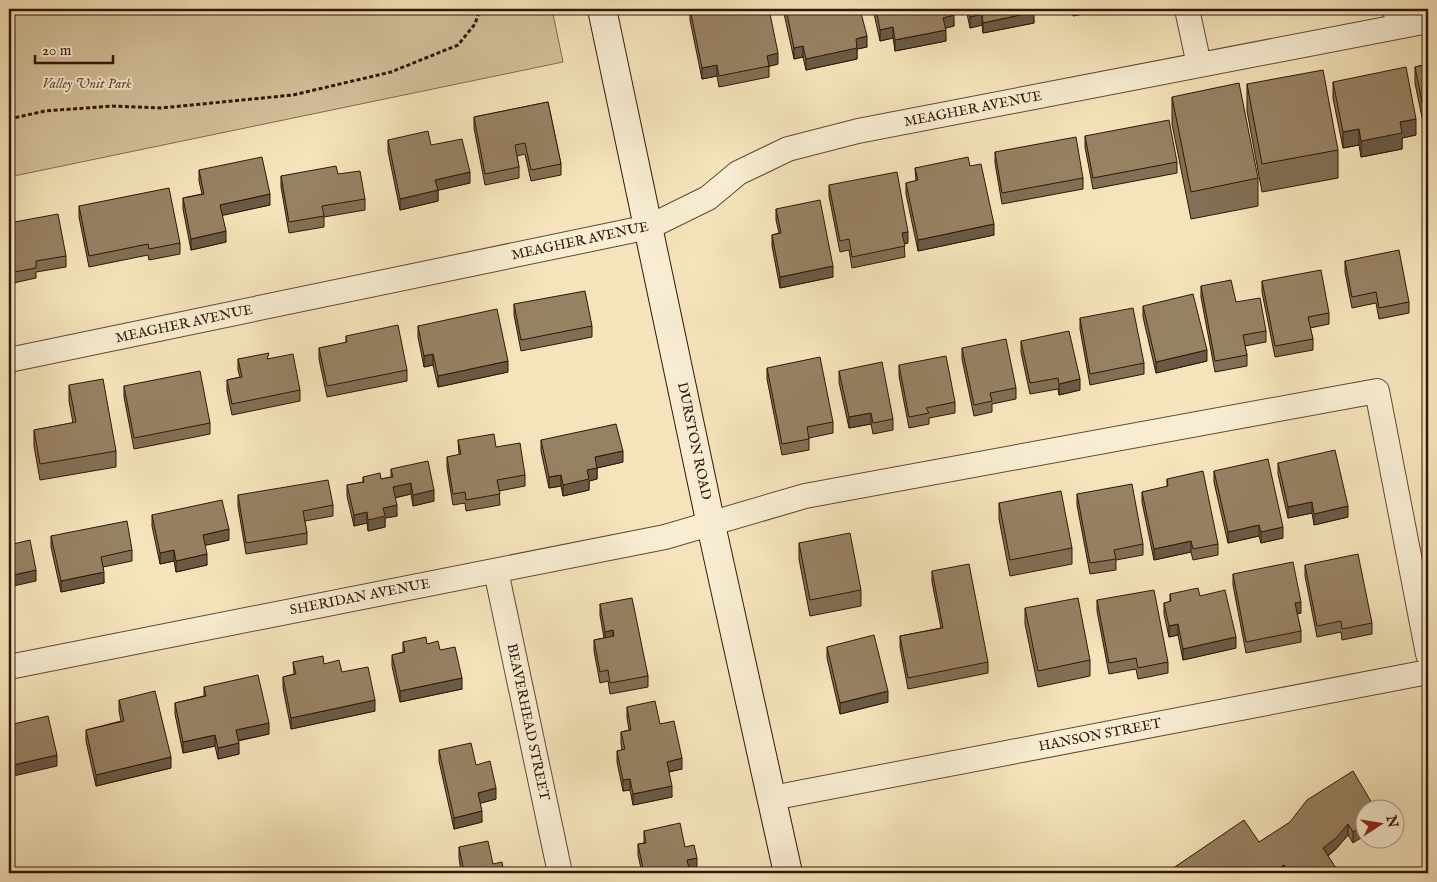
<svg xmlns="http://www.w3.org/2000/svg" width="1437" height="882" font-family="'IM FELL English',serif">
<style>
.green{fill:#d4c19c;stroke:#826c50}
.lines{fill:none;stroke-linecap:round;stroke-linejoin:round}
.service-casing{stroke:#624a32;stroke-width:15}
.minor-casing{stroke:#624a32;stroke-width:26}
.secondary-casing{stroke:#311604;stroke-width:30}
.path{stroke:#311604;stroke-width:3;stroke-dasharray:4 2.5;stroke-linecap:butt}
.service{stroke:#f8edd3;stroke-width:12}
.minor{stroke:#f8edd3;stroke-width:24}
.secondary{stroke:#f8edd3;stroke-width:28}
.wall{fill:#826f55;stroke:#311604}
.shaded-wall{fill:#6a5a45;stroke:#311604}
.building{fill:#978163;stroke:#311604}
.labels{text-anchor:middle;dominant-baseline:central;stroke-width:4;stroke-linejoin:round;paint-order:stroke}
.park-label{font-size:14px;font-style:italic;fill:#624932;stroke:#f8edd3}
.street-label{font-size:14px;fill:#311604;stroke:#f8edd3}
</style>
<rect width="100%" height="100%" fill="#f5e4bb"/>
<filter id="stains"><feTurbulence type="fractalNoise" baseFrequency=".004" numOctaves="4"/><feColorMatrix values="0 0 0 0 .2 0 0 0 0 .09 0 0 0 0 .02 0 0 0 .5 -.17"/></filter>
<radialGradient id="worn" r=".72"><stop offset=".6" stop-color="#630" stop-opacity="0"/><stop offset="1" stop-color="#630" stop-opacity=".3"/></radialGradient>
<path class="green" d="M9 9H552L563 62 9 177Z"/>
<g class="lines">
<g class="service-casing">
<path id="service" d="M1389 9 1393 27"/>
</g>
<g class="minor-casing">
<path id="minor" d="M1187 9 1199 65
M9 360 649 227 708 198 738 173 788 149 858 131 1428 21
M496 571 560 873
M9 667 665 537 805 496 1377 391 1428 654
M772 798 1428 672"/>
</g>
<g class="secondary-casing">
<path id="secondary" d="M602 9 711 525 788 873"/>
</g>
<path class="path" d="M9 119 45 111 112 106 161 108 293 95 391 72 458 45 475 24 480 9"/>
<use href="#service" class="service"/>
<use href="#minor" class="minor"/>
<use href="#secondary" class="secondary"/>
</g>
<path class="wall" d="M690 9 778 64 769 66V77L719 87 717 76 702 79 690 20Z
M783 9H860L867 47 857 49V59L806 70 803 57 794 59Z
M873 9H953L954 26 945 28 946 41 895 51 893 38 880 41Z
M966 9H1040L1033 10 1034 23 983 33 982 25 970 28Z
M1428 64V132H1425L1415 83V67Z
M1333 82 1416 135 1402 138V149L1361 157 1359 145 1343 148 1333 98Z
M1247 84 1338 150V178L1262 192 1247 111Z
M1172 97 1258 178V206L1191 219 1172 124Z
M548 102 561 164V175L531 181 525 154 517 156 519 167V178L485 185 474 128V117Z
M1085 136 1177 162V173L1093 189 1085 147Z
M388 140 431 145 470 183 438 190V201L400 210 388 151Z
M995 152 1083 178V189L1002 204 995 163Z
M970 166 994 235 918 251 906 194V183L916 181 915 168Z
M199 170 270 205 222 215 226 242 191 250 183 209V198L202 194 199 181Z
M338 174 365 199V210L324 217V227L289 233 281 187V176Z
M829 185 908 243H904L905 257 852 268 849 250 840 252 829 196Z
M79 206 180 243V254L149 260 148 255 89 267 79 217Z
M776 209 833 277 780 288 772 246V235L779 233 776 220Z
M9 223 66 256V267L36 272V278L9 284Z
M1345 261 1409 302V313L1379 319 1376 303 1352 308 1345 272Z
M1262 281 1329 313V324L1310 328 1313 339V350L1275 357 1262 292Z
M1201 286 1236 302 1266 331V342L1245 346 1247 355V366L1215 372 1201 297Z
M514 304 592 326V337L521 351 514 315Z
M1143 306 1207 361 1156 373 1143 317Z
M1080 318 1144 363V374L1090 385 1080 329Z
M418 326 508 372 438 387 433 365 424 367 418 337Z
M346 336 407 370V381L327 397 319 359V348L346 343Z
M1021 341 1080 390 1059 395 1058 389 1030 394 1021 352Z
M962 348 1016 388V399L992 404V412L974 416 962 359Z
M238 359H269L300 390V401L232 415 227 391V380L240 377 238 370Z
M899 365 955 402V413L929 418V424L909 428 899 376Z
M767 368 833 422V433L809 438V450L782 455 767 379Z
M839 371 893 419V430L873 434 871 424 849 428 839 382Z
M69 385 116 451V467L40 480 34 446V430L73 423 69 401Z
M124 386 210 423V434L134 449 124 397Z
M458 440 496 447 525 475V486L499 491 500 505 466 511 465 503 453 505 447 468V457L459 455Z
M541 440 623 462 597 468V479L589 481V490L563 496 561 486 549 488 541 451Z
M1278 463 1348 517 1314 525 1312 513 1288 518 1278 474Z
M391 469 434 501 413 506 411 494 395 498 397 516 385 518V527L368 531 367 523 354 526 347 496V485L363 482V477L381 479 391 477Z
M1214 471 1283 538 1261 543 1259 536 1228 543 1214 482Z
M1167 479 1218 544V555L1193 560 1191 552 1154 560 1142 502V492L1167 487Z
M1077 494 1143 544V555L1116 560V570L1090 574 1077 505Z
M238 495 333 505V516L305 521 307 533V544L246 554 238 506Z
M999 503 1072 548V564L1010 576 999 519Z
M152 515 229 540 205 545 207 565 176 572 174 561 160 564 152 526Z
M51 536 132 550V561L103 567 104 583 61 592 51 547Z
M799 543 861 590V606L810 616 799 559Z
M1305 565 1372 623V634L1342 640 1341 632 1317 637 1305 576Z
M932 571 988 662V673L908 689 900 647V636L941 628 932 582Z
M1233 574 1301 613 1297 614 1301 631V642L1246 653 1233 585Z
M1170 594 1200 596 1236 648 1183 660 1178 635 1169 637 1164 614V603L1170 602Z
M1097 600 1168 662V673L1138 679 1136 669 1109 674 1097 611Z
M600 604 648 676V687L610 694 608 681 600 683 594 651V640L604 638 600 615Z
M1025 608 1090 660V676L1038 687 1025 624Z
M403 642 427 644 440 650 462 689 400 702 392 666V655L403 652Z
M827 647 888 702 840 714 827 658Z
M293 662 324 664 342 672 375 711 291 729 283 688V677L294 674Z
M204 687 269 734 238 741 239 754 218 759 215 746 183 753 175 714V703L204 696Z
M119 700 171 768 96 786 86 741V730L121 721 119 711Z
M627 707 660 724 682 769 669 772 672 797 633 805 630 790 623 791 617 762V751L622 750 621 743V732L629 730 627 718Z
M439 750 476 765 496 799 480 803 482 822 454 829 439 761Z
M1376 810 1353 843 1348 835 1336 849 1328 856 1339 873H1166L1259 842Z
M644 831 685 847 697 869 690 871V873H642L638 855V844L644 843Z
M459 847 493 864 461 872 459 858Z"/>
<path class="shaded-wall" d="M1073 9H1110L1073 16Z
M1034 12V23L983 33V23Z
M982 14V25L970 28V17Z
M954 15V26L943 29V18Z
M893 27V38L880 41V30Z
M946 30V41L895 51V40Z
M867 36V47L857 49V59L806 70V59L856 39Z
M803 46V57L794 59V48Z
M778 53V64L767 67V56Z
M717 65V76L702 79V68Z
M1416 119V135L1402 138V149L1361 157V141L1400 122Z
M1359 129V145L1343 148V132Z
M470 172V183L435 191V180Z
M438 190V201L400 210V199Z
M270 194V205L220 216V205Z
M994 224V235L918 251V240Z
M226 231V242L191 250V239Z
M908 232V243L902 244V233Z
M833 266V277L780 288V277Z
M1207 350V361L1156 373V362Z
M433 354V365L424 367V356Z
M508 361V372L438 387V376Z
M1080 379V390L1059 395V384Z
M871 413V424L849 428V417Z
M623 451V462L597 468V479L589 481V490L563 496V485L595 457Z
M9 465H12V476H9Z
M561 475V486L549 488V477Z
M411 483V494L393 498V487Z
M434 490V501L413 506V495Z
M1312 502V513L1288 518V507Z
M397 505V516L385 518V527L368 531V520L383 508Z
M1348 506V517L1314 525V514Z
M367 512V523L354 526V515Z
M1259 525V536L1228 543V532Z
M1283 527V538L1261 543V532Z
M229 529V540L203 546V535Z
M1191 541V552L1154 560V549Z
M174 550V561L160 564V553Z
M207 554V565L176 572V561Z
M36 570V581L9 587V576Z
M104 572V583L61 592V581Z
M1301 602V613L1295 614V603Z
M1178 624V635L1169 637V626Z
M613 630V641L605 643V632Z
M1236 637V648L1183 660V649Z
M462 678V689L400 702V691Z
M888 691V702L840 714V703Z
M375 700V711L291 729V718Z
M269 723V734L236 741V730Z
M215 735V746L183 753V742Z
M239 743V754L218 759V748Z
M57 755V766L9 777V766Z
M171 757V768L96 786V775Z
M682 758V769L667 772V762Z
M630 779V790L623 791V780Z
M672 786V797L633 805V794Z
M496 788V799L478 804V793Z
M482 811V822L454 829V818Z
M1348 824V835L1336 849 1323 859V848Z
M1364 825V836L1353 843V832Z
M697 858V869L687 871V860Z
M1284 865V873H1272Z"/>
<path class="building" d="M690 9H769L778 53 767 56 769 66 719 76 717 65 702 68Z
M786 9H860L867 36 856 39 857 48 806 59 803 46 794 48Z
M876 9H953L954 15 943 18 946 30 895 40 893 27 880 30Z
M969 9H1033L1034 12 983 23 982 14 970 17Z
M1428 64V116L1425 117 1415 67Z
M1406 67 1416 119 1400 122 1402 133 1361 141 1359 129 1343 132 1333 82Z
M1323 70 1338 150 1262 164 1247 84Z
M1239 83 1258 178 1191 192 1172 97Z
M548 102 561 164 531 170 525 143 515 145 519 167 485 174 474 117Z
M1169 120 1177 162 1093 178 1085 136Z
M428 131 431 145 462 139 470 172 435 180 438 190 400 199 388 140Z
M1076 137 1083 178 1002 193 995 152Z
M262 157 270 194 220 205 226 231 191 239 183 198 204 194 199 170Z
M968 157 970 166 981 164 994 224 918 240 906 183 918 180 915 168Z
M336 166 338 174 360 171 365 199 322 206 324 216 289 222 281 176Z
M897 172 908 232 902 233 905 246 852 257 849 239 840 241 829 185Z
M169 188 180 243 149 249 148 244 89 256 79 206Z
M820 200 833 266 780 277 772 235 781 233 776 209Z
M58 214 66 256 36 261V268L9 273V223Z
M1399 250 1409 302 1379 308 1376 292 1352 297 1345 261Z
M1321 270 1329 313 1308 317 1313 339 1275 346 1262 281Z
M1231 280 1236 302 1260 298 1266 331 1243 335 1247 355 1215 361 1201 286Z
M585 291 592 326 521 340 514 304Z
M1193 294 1207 350 1156 362 1143 306Z
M1133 308 1144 363 1090 374 1080 318Z
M497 309 508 361 438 376 433 354 424 356 418 326Z
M398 325 407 370 327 386 319 348 347 342 346 336Z
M1069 331 1080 379 1059 384 1058 378 1030 383 1021 341Z
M1006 339 1016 388 990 393 992 401 974 405 962 348Z
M269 353 267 359 293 354 300 390 232 404 227 380 242 377 238 359Z
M946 356 955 402 926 408 929 413 909 417 899 365Z
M820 357 833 422 807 427 809 439 782 444 767 368Z
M882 362 893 419 873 423 871 413 849 417 839 371Z
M200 371 210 423 134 438 124 386Z
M103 379 116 451 40 464 34 430 76 422 69 385Z
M616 424 623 451 595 457 597 468 587 470 589 479 563 485 561 475 549 477 541 440Z
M494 434 496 447 520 443 525 475 497 480 500 494 466 500 465 492 453 494 447 457 461 454 458 440Z
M1335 450 1348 506 1314 514 1312 502 1288 507 1278 463Z
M9 453 12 465H9Z
M1268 459 1283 527 1261 532 1259 525 1228 532 1214 471Z
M428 461 434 490 413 495 411 483 393 487 397 505 383 508 385 516 368 520 367 512 354 515 347 485 364 482 363 477 380 473 381 479 393 477 391 469Z
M1203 471 1218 544 1193 549 1191 541 1154 549 1142 492 1168 486 1167 479Z
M328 480 333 505 303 511 307 533 246 543 238 495Z
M1132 484 1143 544 1114 550 1116 559 1090 563 1077 494Z
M1061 491 1072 548 1010 560 999 503Z
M222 500 229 529 203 535 207 554 176 561 174 550 160 553 152 515Z
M127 521 132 550 101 557 104 572 61 581 51 536Z
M850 533 861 590 810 600 799 543Z
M30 540 36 570 9 576V545Z
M1358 554 1372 623 1342 629 1341 621 1317 626 1305 565Z
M1293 562 1301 602 1295 603 1301 631 1246 642 1233 574Z
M969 564 988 662 908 678 900 636 943 628 932 571Z
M1198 588 1200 596 1225 590 1236 637 1183 649 1178 624 1169 626 1164 603 1171 601 1170 594Z
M1154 590 1168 662 1138 668 1136 658 1109 663 1097 600Z
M632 598 648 676 610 683 608 670 600 672 594 640 614 636 613 630 605 632 600 604Z
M1078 598 1090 660 1038 671 1025 608Z
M874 635 888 691 840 703 827 647Z
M426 637 427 644 438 641 440 650 455 647 462 678 400 691 392 655 405 652 403 642Z
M323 656 324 664 339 660 342 672 368 667 375 700 291 718 283 677 296 674 293 662Z
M258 675 269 723 236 730 239 743 218 748 215 735 183 742 175 703 206 696 204 687Z
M155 691 171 757 96 775 86 730 124 721 119 700Z
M655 701 660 724 674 721 682 758 667 762 672 786 633 794 630 779 623 780 617 751 625 749 621 732 631 730 627 707Z
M48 716 57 755 9 766V725Z
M471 743 476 765 490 761 496 788 478 793 482 811 454 818 439 750Z
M1353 771 1376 810H1364V825L1353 832 1348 824 1336 838 1323 848 1339 873H1290L1284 865 1272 873H1166L1244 820 1259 842 1290 822 1307 800Z
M680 823 685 847 694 845 697 858 687 860 690 873H664V872L657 873H644L638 844 646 843 644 831Z
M488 841 493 864 502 862 504 873H453L464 871 459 847Z"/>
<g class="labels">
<g class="park-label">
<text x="87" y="84">Valley Unit Park</text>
</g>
<g class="street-label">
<text transform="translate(973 109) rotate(-11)">MEAGHER AVENUE</text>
<text transform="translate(580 241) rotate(-12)">MEAGHER AVENUE</text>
<text transform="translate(184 324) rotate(-12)">MEAGHER AVENUE</text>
<text transform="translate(694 441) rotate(78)">DURSTON ROAD</text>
<text transform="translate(360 597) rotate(-11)">SHERIDAN AVENUE</text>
<text transform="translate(528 722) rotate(78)">BEAVERHEAD STREET</text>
<text transform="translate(1100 735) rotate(-11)">HANSON STREET</text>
</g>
</g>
<rect width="1437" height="882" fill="none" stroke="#f5e4bb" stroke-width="30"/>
<rect x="10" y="10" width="1417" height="862" fill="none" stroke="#311604" stroke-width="2.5"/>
<rect x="15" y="15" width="1407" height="852" fill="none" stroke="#311604"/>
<g transform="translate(1380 824) rotate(78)"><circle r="24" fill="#f8edd3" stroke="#a89780"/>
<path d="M0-4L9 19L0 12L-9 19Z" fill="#8f2418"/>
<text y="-8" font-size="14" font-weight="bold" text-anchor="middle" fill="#311604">N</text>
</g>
<path d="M35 55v8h78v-8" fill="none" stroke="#311604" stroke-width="2.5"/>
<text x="42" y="55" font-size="15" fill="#311604" stroke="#f8edd3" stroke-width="4" paint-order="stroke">20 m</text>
<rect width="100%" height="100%" filter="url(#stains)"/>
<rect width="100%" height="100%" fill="url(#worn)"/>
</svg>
